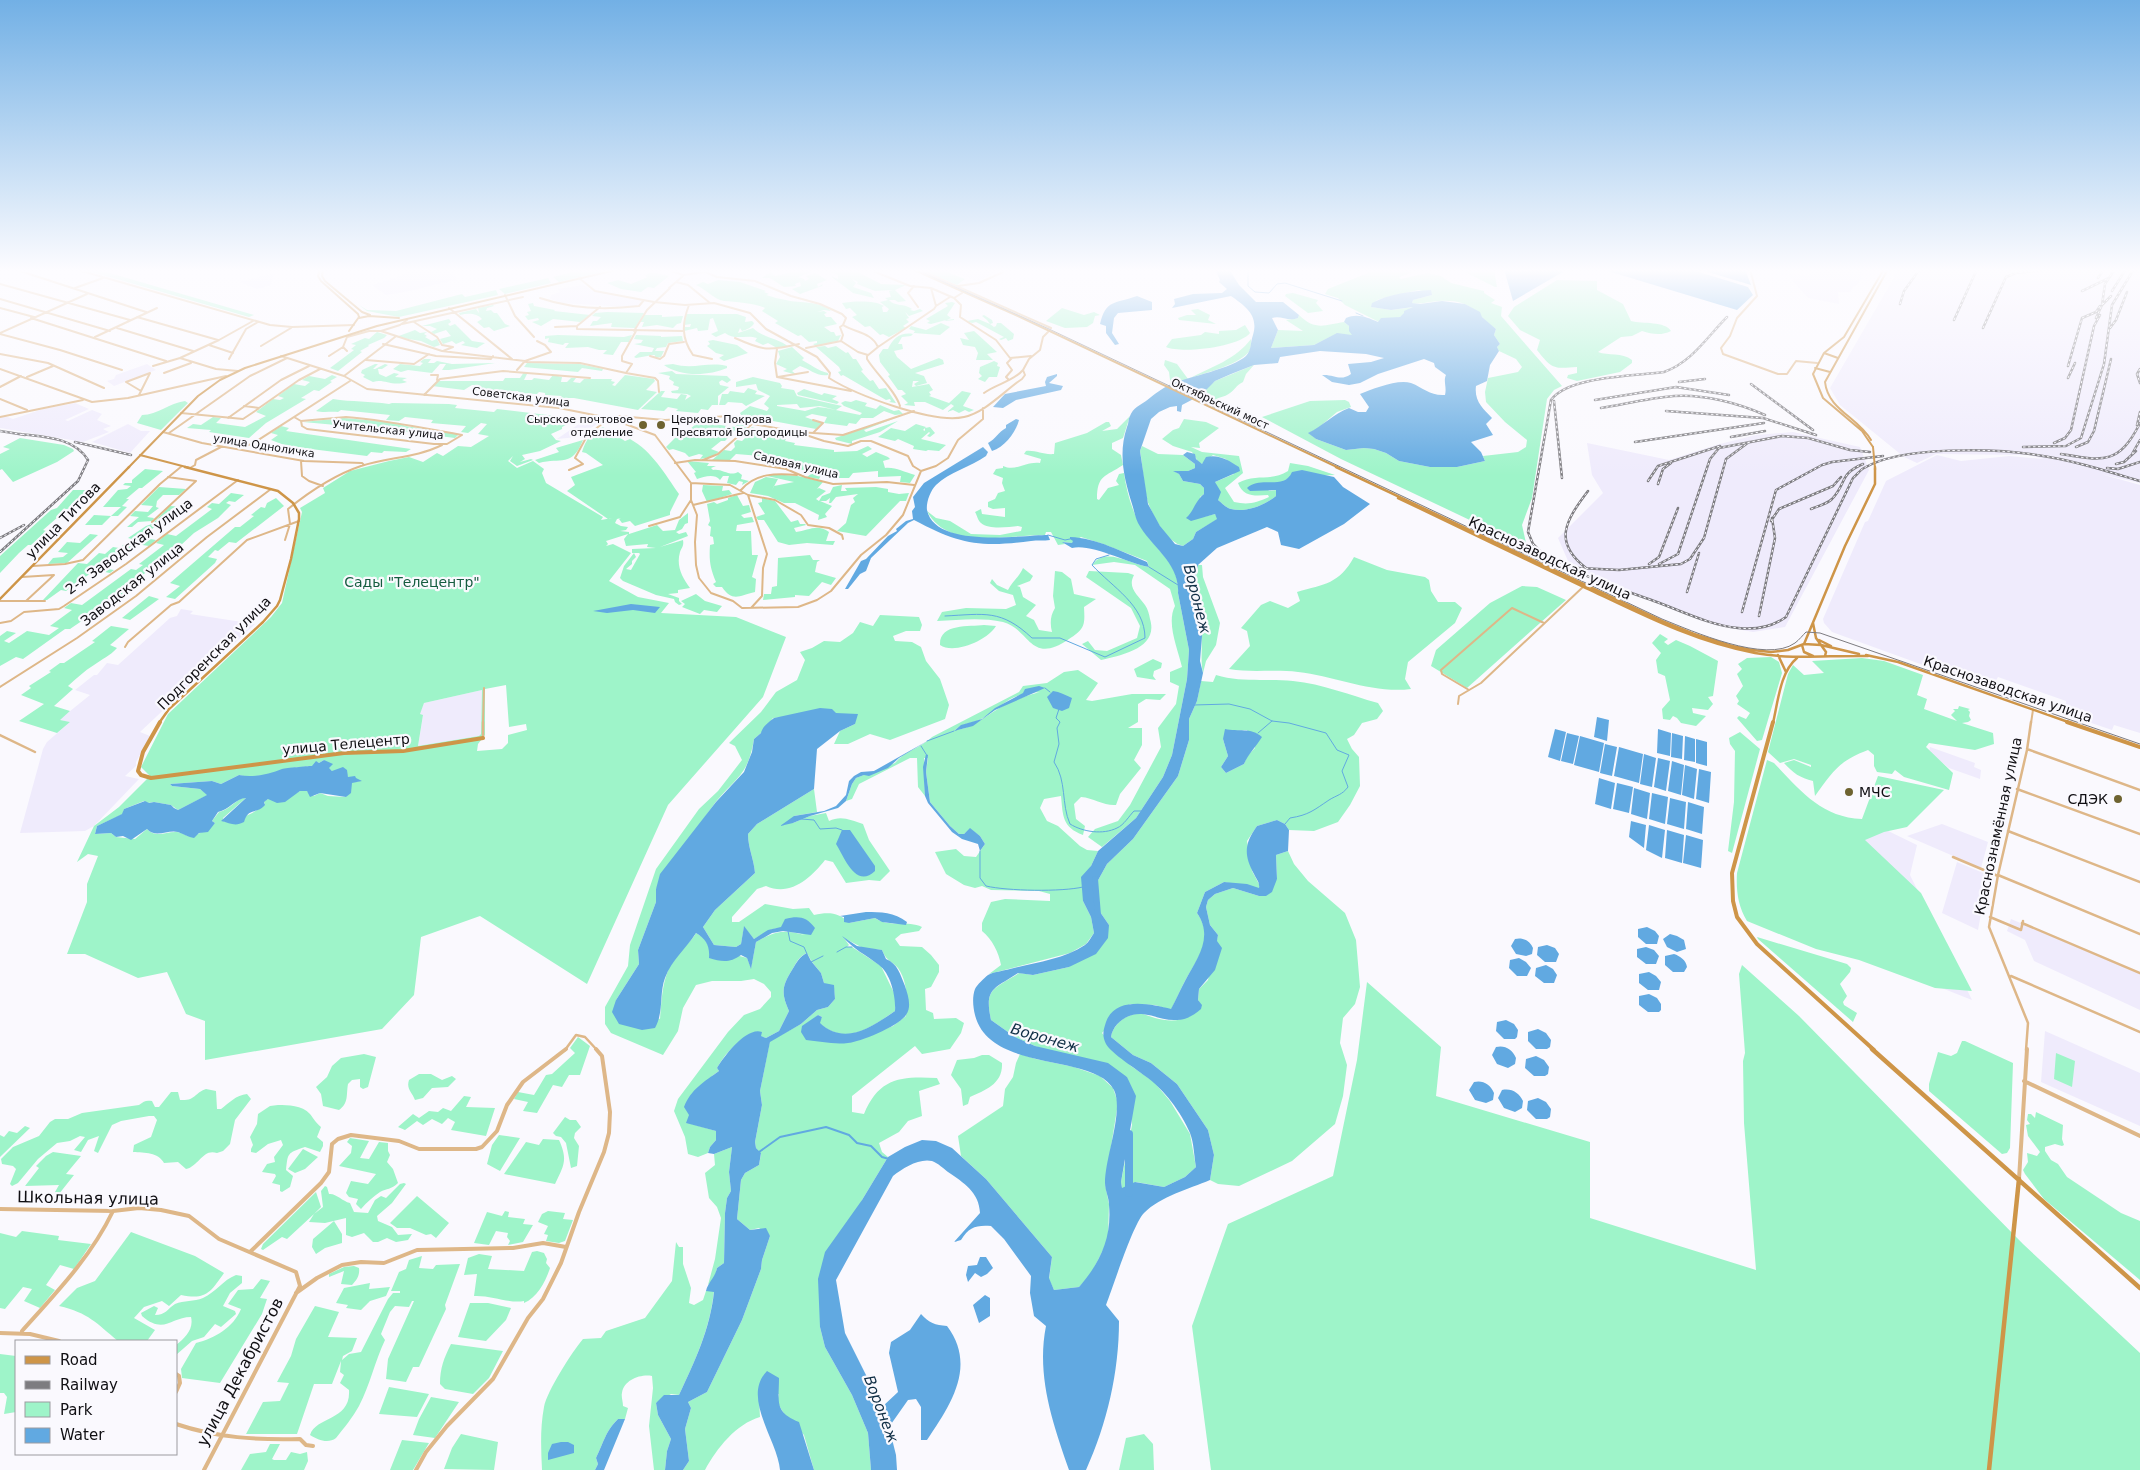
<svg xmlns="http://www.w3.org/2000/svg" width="2140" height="1470" font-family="'DejaVu Sans',sans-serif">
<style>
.built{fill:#efebfc}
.green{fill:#9ef4c9;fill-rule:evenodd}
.water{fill:#61a9e1}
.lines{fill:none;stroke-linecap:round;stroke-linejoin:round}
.stream-far1{stroke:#61a9e1;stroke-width:1}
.stream{stroke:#61a9e1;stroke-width:2}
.river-far1{stroke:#61a9e1;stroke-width:6}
.river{stroke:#61a9e1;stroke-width:8}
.street-far2{stroke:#deb788;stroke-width:2}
.street-far1{stroke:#deb788;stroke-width:2.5}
.street{stroke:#deb788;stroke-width:4}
.secondary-far3{stroke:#ce9548;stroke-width:2}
.secondary-far2{stroke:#ce9548;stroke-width:2.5}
.secondary-far1{stroke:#ce9548;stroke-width:4}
.secondary{stroke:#ce9548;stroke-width:4.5}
.tram{stroke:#7d7c80;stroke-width:1}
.rail-casing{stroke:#7d7c80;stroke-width:2.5}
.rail{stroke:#faf9fe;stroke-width:1;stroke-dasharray:2.5;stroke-linecap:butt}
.secondary-bridge-far1{stroke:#ce9548;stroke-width:2}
.secondary-bridge{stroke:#ce9548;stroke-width:2.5}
.poi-dot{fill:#6e6330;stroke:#faf9fe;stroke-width:2}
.labels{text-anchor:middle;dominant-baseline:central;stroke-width:4.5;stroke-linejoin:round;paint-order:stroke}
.far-street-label{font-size:11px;fill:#100f13;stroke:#faf9fe}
.far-poi-label{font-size:11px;fill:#100f13;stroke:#faf9fe;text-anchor:end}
.street-label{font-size:14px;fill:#100f13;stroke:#faf9fe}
.park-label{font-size:14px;fill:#155d40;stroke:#faf9fe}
.poi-label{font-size:14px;fill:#100f13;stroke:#faf9fe;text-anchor:start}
.water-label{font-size:15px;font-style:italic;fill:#0f2e45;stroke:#faf9fe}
.near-street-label{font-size:16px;fill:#100f13;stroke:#faf9fe}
</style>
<rect width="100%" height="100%" fill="#faf9fe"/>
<path class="built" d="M443 269 452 270 457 279 410 291 386 295 372 285 398 277 405 272 417 270 426 271V272Z
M943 269H995L999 271 977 281Z
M1813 269H1866L1857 285 1854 286 1850 292H1838L1839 304 1808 298 1792 280 1789 273 1808 276Z
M1899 269H2140V483L2101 474 2140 485V733L2114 725 2112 730 2065 714 2066 701 1998 677 1992 687 1970 682 1832 632 1824 623 1823 619 1865 522 1868 521 1886 481 1937 455 1961 461 2009 456 2044 459 2029 455 1936 454 1917 463 1904 457 1840 405 1830 388Z
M274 273 271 285 257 289 239 282Z
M583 285 594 291 642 300 637 306 627 307 563 303 550 299 551 295 560 292 558 289Z
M147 364 156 370 114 386 107 381 114 379 116 375Z
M75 403 89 409 65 420 68 421 92 410 102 414 97 420 111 426 103 429 109 432 83 442 0 428V417L5 416 13 419 43 409Z
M589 417 603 420 577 437 557 439Z
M128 424 141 431H150L130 453 92 442Z
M1793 432 1860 447 1869 470 1785 627 1753 632 1715 625 1604 583 1568 561 1558 538 1603 493 1592 475 1587 443 1669 460 1716 445 1756 435Z
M181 609 193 611 190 614 255 624 140 732 150 736 136 762V766L125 776 139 779 94 826 85 831 20 833 43 749 47 742 70 722 59 720 90 695 75 690 94 675H97L107 663 118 665 170 618 177 616Z
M482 690 481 734 479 736 418 746 423 716 419 715 424 703Z
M1930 747 1975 763 1974 767 1981 770 1980 779 1949 768 1929 752Z
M1942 824 1988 842 1981 868 1907 836Z
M1882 828 1917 845 1910 875 1972 1000 1934 985 1817 851Z
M1957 862 1988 875 1978 930 1942 913Z
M2011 919 2140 974V1010L2034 961 2025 940 2007 931Z
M2045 1031 2140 1073V1126L2041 1082Z"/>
<path class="green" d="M82 269H96L254 315 249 317Z
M585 269H613L559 282 553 277Z
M798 269 799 271 809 269 811 272 798 277 804 279 805 281 809 279 806 276 815 273 827 280 817 284 818 287 823 284 822 286 800 294 792 289 801 286 800 282 795 284 796 286 784 287 770 278H762L771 272 775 276 798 271 775 270Z
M830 269H852L881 284 906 285 895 290 906 301 898 302 895 300H889C895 307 904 303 912 309L910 310 914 311 920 309 923 311 909 316 905 312 909 318 906 319 909 322 903 326 906 328 889 337 883 334 880 335 870 326 865 327 852 317 857 315 850 308 846 309 842 303C853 301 876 300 884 306L882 307 883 312H887L889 309 880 302 888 300 885 298 891 297 889 291 892 290 875 291 857 284 858 282 852 279 856 283 853 287 871 293 874 298 853 293 833 278 831 276 838 279V275L828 270Z
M920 269H939L965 279 957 285Z
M1378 269H1413L1410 273 1399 277 1401 279 1428 273 1441 276 1451 283 1484 291V293L1495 300 1491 303 1502 307 1501 316 1562 386 1554 390 1547 399 1532 498 1522 525 1526 543 1531 549 1341 459 1262 417 1310 401 1345 400 1349 402 1351 407 1337 412 1317 429 1309 433 1316 439 1346 450 1364 448 1374 449 1386 453 1399 461 1430 467H1457L1485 461 1483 456 1518 452 1526 447 1527 440 1505 422 1486 402 1485 392 1488 378 1518 372 1522 367 1516 359 1499 351 1497 347 1500 344 1494 335 1496 329C1473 312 1472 299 1439 301 1430 301 1421 305 1412 303L1413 300 1432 295 1419 290 1391 296 1377 300 1371 307 1391 310 1414 307 1400 317 1379 322 1345 305 1338 298 1325 294 1328 289Z
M1459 269H1494L1497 287H1495Z
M649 273H656L669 276 654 288 648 287 641 292 621 289 607 283 618 280 631 284 648 277 645 276Z
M548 278 551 283 505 294 499 289Z
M718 280 740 282 766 291 764 292 769 294 766 295C773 297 779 299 786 300 801 304 819 300 831 311L824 310 817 312 824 311 827 313 824 314 826 317H831L837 324 824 327 831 332H834L836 336 841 335 838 341 816 346 813 344 817 343V341L809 342 801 335 798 336 775 323 778 321 762 311 765 308C755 303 736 302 724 301 713 299 706 289 696 285L703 282 708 284Z
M1557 280 1597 281V290L1623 304 1631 321C1643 324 1665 321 1671 331 1661 336 1652 334 1642 331L1632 336 1621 337 1598 352C1608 356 1622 352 1632 360V363L1620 372 1577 381 1567 378 1568 375 1577 373V367C1553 369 1552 369 1537 350L1540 340 1520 330 1508 316 1514 307Z
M496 290 498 295 399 317 367 311 359 305 367 310 396 311 462 294 465 297Z
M1293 293 1318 300 1316 303 1323 311 1308 313 1285 296 1286 294Z
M952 302 955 303 947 315 951 318 947 320 954 319V320L945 321 946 320 931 324 927 323 930 321 926 319 948 306 945 303Z
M533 303 534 306 555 310 554 311 590 315 580 322 553 319 541 326 532 322 539 320 538 318 528 320 525 316 529 315 527 312 531 311 528 304Z
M493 305 494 306 487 308 486 311 491 310 494 313H497L505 324 510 326 494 331 489 327 484 328 477 322 482 319C477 313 468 313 460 315L459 313 476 309 479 313 478 308Z
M1062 308 1084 315 1094 312 1100 315 1095 316 1093 323 1087 327 1065 328 1046 321Z
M1198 309 1210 315 1208 320 1216 324 1179 320 1178 318 1187 315H1196L1191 310Z
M607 312 644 313 635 328 611 327 612 323 590 326 593 321H597L601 317 592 316 595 313Z
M686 314H737L746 317 745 322 752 321 754 323C753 327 746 330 742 331L740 328 738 333 753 328C763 338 778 338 789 347L777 348 768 343 763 345 755 341 757 338C746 334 735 341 725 333L716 337 711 334 718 331 713 318 710 319 708 330 698 331 697 328 684 331V327H690L691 324 684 325Z
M644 315H662V317L683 316 681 323 677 324 673 328 657 325 642 327 644 322H640Z
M1299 315C1315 331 1325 325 1344 322L1349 326 1353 335 1332 336 1314 345 1271 348 1278 330 1303 331 1286 320 1298 318Z
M982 316 984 315 992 320 993 323 990 324 994 327 996 326 997 323H1001L1014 334 1013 339 1008 341 1006 338 1001 340 999 339 1004 337 976 322 972 323 967 321 978 319 990 324 987 320Z
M449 319 451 322 448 324 450 326 455 324 472 341 485 343 477 348 461 345 465 343 463 341 456 344 452 341 443 344 440 339 451 336 446 330 434 334 431 332 437 329 430 326H422Z
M941 323 950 327 940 335 914 333 911 336 902 337 898 344H902L903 349 894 351 897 357 911 369 939 358 943 360 944 364 915 373 924 376 927 383 916 386 914 384 919 381H913L912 387 929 384 933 390 929 392 931 395 929 396 949 403 962 391 971 393 963 406 974 410 969 412 965 410 959 413 953 410 947 412 954 406 951 404 943 410 925 402H914L915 406 904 405 908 403 901 396 906 394 902 390H898L888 376 890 375 880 362 879 355 883 349H888C893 338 901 332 913 334L915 331 909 329 911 326 926 330Z
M1245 325 1250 333C1239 347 1182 354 1166 347L1172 339 1201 335 1205 332 1219 334V331L1236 330Z
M415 330 420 333 427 332 424 334 427 336 425 337 432 341 437 339 440 345 434 347 421 341 396 337Z
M974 331 997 352 987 354 993 360H976L978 353 975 347 963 345 960 338 969 340 964 333Z
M377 332 387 335 384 338 368 345 369 346 360 351 362 352 338 371 330 368 354 350 351 349 356 345 351 344 365 338 369 339Z
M558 335 624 337 632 335 629 342H621L613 355 603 354 607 350H599L588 347 565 348 569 343H565L563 345 548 342 549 338 545 339V336Z
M636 335 661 336V337L682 336 683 341 668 343 666 347 657 348 655 351H664L661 357 654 358 655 355H653L636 358 634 357 640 352H652L654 348 634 344 641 343 643 340 634 339Z
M1251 339C1251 343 1251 347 1250 350 1242 364 1205 373 1190 378 1212 367 1236 359 1251 339Z
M713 340 737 345 748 353 724 361 719 358 724 355 716 353 707 346 710 344 708 341Z
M825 346 828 348 836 346 846 353 848 352 853 359H856L863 370 861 371 870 381 873 380 879 389 886 388 896 403 889 402 891 401 890 399 886 400 843 375 841 376 838 372 841 371 839 367 816 347Z
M792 347 804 358 802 360C810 364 818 371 828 373V375C817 377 810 369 800 366L792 371 797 375 783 371 787 369 776 364 780 357 778 351Z
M424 359H431L428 363H434L437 361 452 364 495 363 449 370H442L446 364H440L432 373 408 370 401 372 393 369 400 364 420 366 423 363 420 362Z
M1165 360 1177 364 1188 379 1173 384 1170 380 1169 372 1164 365Z
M994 361 998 363 997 366 1000 367 997 377H989L985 382 978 379 982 376 979 373 980 367Z
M527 363 580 364 603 369 602 371 582 368 578 372 524 367Z
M375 364H378L373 369H375L385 364 388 365 382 369H378L379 374 386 377 394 373 399 374 395 377 407 378 402 380 407 382C391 387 384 378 373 382L363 377 365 375 361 373 362 370Z
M673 364C694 370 708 361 727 366V368C709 376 680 377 664 365Z
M1254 365 1246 374 1243 382C1235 386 1235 390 1230 393 1224 398 1218 396 1211 403L1196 397 1215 381Z
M672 371 676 374 727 376 731 380 727 383 722 380 719 382 720 385 729 387 718 396V405H712L708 410 701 409 698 413 676 411 678 409 668 407 664 411 641 409 661 391H665L661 397 677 399 681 394 687 395 685 400 691 396 687 394 672 393 671 391 678 390 679 387 673 385 674 382 669 379 670 376 658 373Z
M524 372H528L524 380H532L534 378 549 380 553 375 562 377 561 382H567L571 378H576L573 382 580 383 584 379H612L611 381 615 382 612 385 615 386 625 375 654 379 655 381 646 390 657 392 638 410 574 398H560L562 396 545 395V393L539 392 537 394 518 393V391L508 392 475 390 477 385H472L464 390 432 386 437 381H503L505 378H520Z
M332 375 337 377 330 381 332 382 319 391 314 390 301 398 306 399 266 423 249 438 209 432 211 430 187 428 193 424 201 425 213 417 221 418 216 423 245 427 266 416 256 412 273 399 280 400 284 398 278 396 294 384 305 386 310 382 302 380 309 376 325 379Z
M753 377 780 383 782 386 781 388 794 390 797 396 842 406 836 410 820 406 800 408 797 404 777 405V406L805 411 818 407 826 408 860 415 862 413 844 406 841 403 845 401 851 402 856 400 867 403 865 406 876 409 880 405 894 411 899 410 903 414 895 415 884 411 873 418H861L856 424 849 423 847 426 824 423 827 417 812 414 805 417 822 423 816 429 741 415 740 413 750 406 767 411 769 408 764 404 770 396 758 390 756 384 736 387V382Z
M748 388 757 391 755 394 765 396 746 406 742 403 728 402 725 405H719L722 394H728L730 391 744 393Z
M804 389 822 395 824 393 837 396 832 399 839 402 837 404 798 395 797 393Z
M333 399C352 402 370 401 389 404L392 403 449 404 457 405 455 408 494 412 497 409 556 416 573 421 562 427V429L551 434 556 440 561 441 540 451 522 455 525 459 520 462 531 459 533 460 517 466 510 461 513 456 508 461 517 468 533 461 544 469 542 473 546 483 603 517 601 520 612 518 608 519 567 491 575 485 571 477 603 465 586 453 582 452C586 439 591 433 603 427L625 441 630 439C652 451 665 474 679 494L670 512V515L635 526 630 521 622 523 619 519 621 518 617 519 615 523 621 526 628 527 626 530 620 531 629 532V534L657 525 663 531 675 530 679 520 688 513V523L685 524 682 529 676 532 679 534 686 532 688 536 660 547 683 540C684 546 682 547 680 552 676 566 682 577 690 588L678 590V593L668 594 679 598V601L682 604 679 605 675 602 674 599 656 595 623 581 620 578 624 566 634 553 636 557 632 561V564L626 569 631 570 640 554 639 553H632V549L656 548 647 547 648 544 626 546 624 539 628 534 606 541 608 544 606 546 613 544 631 553 609 581 638 597 669 603 661 613 736 617 786 637 763 697 668 805 587 984 480 916 421 937 414 995 382 1029 205 1060V1021L186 1014 167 972 138 978 85 954H67L87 902V884L98 856 88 854 77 862 94 826 119 807 150 776 141 767 168 714 271 617 282 603 302 512 300 508 325 493 323 488 350 471 389 461 409 457 423 462 437 453 443 456 458 446 471 447 489 436 478 434 487 424 481 423 468 433 461 432 466 426 431 423 433 420 405 417 399 421 386 420 390 415 341 410 338 412C331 411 324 413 316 411ZM506 685 509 727 526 724 527 730 508 735V743L502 749 477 751 478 744 485 735V689ZM482 690 481 734 479 736 418 746 423 715 420 714 424 703ZM324 760 330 766 328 768 332 771 346 773 348 777 359 782H352L346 797 328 796 320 793 314 796 307 791H300L293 795 268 799 263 802 265 803C262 810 233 823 224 822L223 818 247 797C236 798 230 810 219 812L212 821 215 823C207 829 201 834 191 836 186 837 182 832 177 832 167 831 156 839 147 829L135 839 116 837 111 833 95 834 97 826 123 814 124 809 144 801 148 803 154 802 171 805 178 810 208 795 200 789 172 786 170 784 212 781 221 784 239 775 248 777 274 774 291 768 313 766 317 762 319 763Z
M185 401 188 403 161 430 137 423 142 415C158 415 169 403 185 401Z
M1130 416 1123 438 1112 443V449L1121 455 1123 465C1105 477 1097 475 1097 499L1099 500 1108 488 1119 485 1116 481 1119 474 1124 473C1126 489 1131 507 1138 521 1150 547 1181 562 1178 593L1189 650 1187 679 1172 755 1163 777 1136 818 1102 847 1088 837 1095 829 1118 821 1130 805 1161 747 1158 728 1176 704 1179 686 1170 682V672L1182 667C1178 649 1166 623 1175 606L1170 589 1135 565 1114 562 1092 565C1106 546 1129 564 1149 567L1147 561 1103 544 1081 537 1072 543 1063 542 1065 544 1058 545 1051 532H1046L1045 535C1009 535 947 551 927 511L936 518 950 521 971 534 1000 535 1021 531 1022 527 1018 526C1008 527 989 530 981 523 978 521 977 515 975 512L981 509 982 514 1005 517V508L993 509 988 507V502L995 499 998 493 1005 491 1002 483 1003 478 993 474 996 469 1003 468V466C1016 472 1026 461 1040 463L1041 459 1024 454 1026 451C1036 450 1043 455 1054 454L1055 443 1087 433 1106 422H1109L1111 426 1102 431 1117 429Z
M898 417 864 430 866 432 898 421 880 432 852 441V444L836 440 835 438Z
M344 418 400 423 405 426 459 434 455 438 391 430 303 422Z
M1184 419 1206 422 1219 428 1199 443 1200 448 1191 447 1202 452 1239 456 1243 473 1225 488 1234 502C1248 505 1256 503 1269 497L1268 495C1255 496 1243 497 1238 483 1255 473 1271 482 1288 471L1290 463 1308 466 1335 475 1290 477 1268 491 1277 490 1276 496C1265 505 1246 513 1231 509 1226 508 1222 503 1218 500L1215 482 1234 474 1226 459 1213 455 1202 464 1199 463 1192 452 1173 446 1162 439 1173 430 1179 428Z
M698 422 735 427 739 423 747 427 744 430 736 429 725 441H721L711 449 719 452 711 457 700 459 703 455 699 454 689 457 685 453 673 449 669 450 666 447 682 431 687 432Z
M916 424 926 427 923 430 925 431V428L930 427 935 433 930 437 927 436 930 433 928 431 929 432 921 439 946 445 939 451 928 450 926 451 913 449 914 446 898 439 895 441 878 437 891 428 905 431Z
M281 426 289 428 286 431 411 449 406 452 384 451 382 453 371 452 367 456 287 446 271 440 278 435 271 433Z
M752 427 755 428 752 431 786 439 785 441 795 443 794 445 834 450V452L857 451 868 446 872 449 862 454 867 457 876 452 888 457 890 459 883 461 885 468C896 467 903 472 915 475L910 483 900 482 901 476 878 477V471L853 473 849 478H836L839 471H826L817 468 813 472 821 475 819 479 807 477 811 474 800 469 801 466 771 460 774 457 736 454 730 460H712L724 450 731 451 735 447 734 443 737 440 742 441 747 436 742 435Z
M20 438 64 445 73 449 74 451 57 462 13 482 2 469 0 470V454L10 449 3 447Z
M583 440C572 468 561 457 539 463L535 460 559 452 556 448Z
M1142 446 1158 454 1183 455 1195 464V468L1188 471H1174L1179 474 1183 481 1200 484 1204 488V494L1200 497 1203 517 1215 514 1218 519 1196 532 1193 539 1183 546C1167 542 1155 520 1149 505 1144 492 1143 466 1140 451Z
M687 461 709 463 707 466H716L711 468 713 470C722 468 729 477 738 472L742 475 741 479 749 481 742 485 743 482 739 481 736 485 727 483 729 476H723L720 480C714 473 704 477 697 479L694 473 696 472Z
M145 469 163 471 142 488H139L126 499H129L122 506 127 507 118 516H111L102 525H85L94 515 111 516 121 507H103L118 490 127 489 131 486 123 485 125 483H132V480Z
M771 474 798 476 823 482 817 489 819 488 826 491 816 499 819 501 822 496 830 493 833 487 842 485 841 491H847L845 488 876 487 888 489V492L899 494 909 493 906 501H900L866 536 837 531 846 523 851 505 855 502 853 498 858 494 836 497 831 503H829L830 498 826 501H820L832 506 825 514 827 517 818 520 819 515 795 503H784L768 496 750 493 755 482 766 477 778 479 772 490 774 486 794 482 767 476Z
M703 485 723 486 722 491 729 490 732 494 707 502 702 491Z
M159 487 186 489 179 495H163L157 501 156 507 159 508 147 517 154 518 152 521 138 522 132 527H127L139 517 130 516 135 511 148 512 153 506 141 505Z
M73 490H88L69 509H64L58 517 43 530 46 531 31 545H28L19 553 0 573V556L51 510 57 508Z
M231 493 244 495 235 502 229 501 226 503 231 505 218 518 194 533 167 558 169 559 160 566H155L127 586 131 588 112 603 104 601 90 613 92 614 70 629H65L23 659 16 657 0 666V636L7 631 16 633 4 641 9 643 27 631 49 635 59 628 50 626 72 610 64 608 71 603 82 605 131 569 136 570 143 565 139 564 164 545 156 543 167 534 176 536 212 509 207 507 212 503 219 504Z
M737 495 743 506 749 505 751 512 741 515 744 518 752 517 754 522 737 525 736 531H751L752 555H758L752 577 756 579 755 592C739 596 732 602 722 587H716L713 584 716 582C710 567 709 561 710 545L714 544 713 537 710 536 711 527 708 525 710 521 707 504 714 502 717 504 728 500V498Z
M276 498 284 506 236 543 229 542 218 551 215 550 208 557 217 559 215 563 175 599 166 597 180 586 170 583 235 527H240L254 516 251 515 261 507 265 508 267 503Z
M762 498 775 501 791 522 798 520 800 524H805L806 525 794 528 796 532C808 531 817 523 829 532L826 541H835L833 545 807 543 789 545 778 542 764 520H758L756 517 765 514 758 503 762 502Z
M170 506 185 507 180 513 172 512 166 517 169 518 144 534V538L156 540 149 546 136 544 101 568 114 570 110 573 95 570 66 591 61 590 47 600H43L78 563 87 564 99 553 105 554 113 547 119 548 132 539 128 538 146 526 152 524Z
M90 534 98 535 67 563 48 564 53 558 63 557 68 553 58 552 67 542 80 543Z
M810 555 813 560H820L817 562 815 572 836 578 831 585 822 582 809 596 795 595V597L763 600 764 594H771L772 587 777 586 778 558Z
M1354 557 1387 570 1425 577 1429 580 1431 591 1438 602H1455L1462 608 1455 623 1408 662 1405 679 1411 689C1373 694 1335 676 1298 672 1275 669 1252 673 1229 669L1250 646 1247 631 1241 628 1261 605 1270 601 1288 608 1300 601 1297 592C1325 584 1339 584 1354 557Z
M1198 565H1202L1203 577 1220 623 1216 645 1206 661 1203 673C1200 659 1203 647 1201 634 1198 606 1192 594 1198 565Z
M1023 568 1033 576 1030 581 1017 586 1020 587 1023 597 1036 605 1026 616 1034 620 1039 630 1052 632C1050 624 1050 616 1055 608L1053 596 1055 571 1062 572 1071 579 1074 594 1096 599 1084 607C1085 625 1085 629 1069 639 1030 666 1030 629 1003 622 981 617 959 620 937 621L942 612 966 608 1006 609 1016 605 1013 595 999 591 990 583 992 579 997 585 1008 590C1012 582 1020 576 1023 568Z
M1089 571 1128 573 1134 575C1127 588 1138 595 1145 605 1148 609 1149 614 1150 619 1159 648 1122 655 1101 660L1082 644 1088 641 1095 650 1107 651 1137 638 1140 626 1131 608 1086 577Z
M1522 586 1537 587 1566 600 1467 688 1431 666 1436 650 1490 603Z
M696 594 705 601 722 606 717 612 704 610 700 614 682 607 685 604 681 601Z
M149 596 159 599 130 620 122 618Z
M880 615 919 617 922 625 920 631H906L893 636 895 641 912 642 921 647 926 661 940 679 949 705 945 719 890 740 870 734 848 744H834L840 731 855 724 786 717 773 718 761 733 754 739C748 776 736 777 715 803 694 831 675 861 656 889V902L638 950 639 964 616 1000 660 1019C662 997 662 973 678 954 684 946 691 942 696 933L704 938 710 948 747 958 751 968 756 942C775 931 783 929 805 935 780 927 778 924 754 939L744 927 741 944 736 947 714 945 703 927 715 910 755 873C754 859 748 848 748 834L757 824 814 789 817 812 794 816 793 823 810 816 826 813 829 821C841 815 851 820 863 824L869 840 890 871 880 881 869 880 846 883 833 862 825 860C811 878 790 897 766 886L757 889 732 917V922H739L765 904 793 909 809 908 814 915C828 912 839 912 849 923L875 918C889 928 908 920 922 927L919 931 901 934 895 939 900 946 922 947 931 955 939 965V972L931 987 925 989 926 1010 933 1013 934 1019 956 1018 964 1023 961 1033 950 1049 922 1054 915 1046 852 1096V1112L864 1114C879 1078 900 1076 937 1078L940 1084 919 1091 922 1116 908 1121 899 1132 879 1143 882 1152 888 1157 862 1200 820 1304V1327L825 1347 852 1395 868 1433 871 1470H814L804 1435 786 1417 777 1402 779 1394 759 1399 760 1417C736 1424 717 1448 705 1470H683L689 1461 685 1429 691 1408 688 1402 707 1392 742 1320 761 1269 762 1260 770 1236 759 1228 750 1230 737 1219 741 1180 745 1173 759 1165 761 1154 756 1148 755 1142 762 1105 760 1091 770 1041 801 1024 817 1010 828 1007 835 999 834 989 824 983 821 973 812 962 807 953C798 957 797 962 792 970 782 986 781 993 789 1011L779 1031 766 1038C745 1029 726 1052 717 1068L719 1071 712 1076 689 1115 692 1124 716 1131V1140L710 1147 708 1153 698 1157 688 1154 685 1137 674 1111 678 1099 728 1032 744 1015 760 1009 771 997V992L764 984 754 979 741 981H712L696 985 683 1008 678 1031 663 1055 611 1033 605 1024V1007L628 966 630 945 656 869 699 809 718 791 742 760 735 746 729 743 761 712 776 692 797 680 805 660 800 652 812 648 824 641 840 642 853 633 860 622 873 626ZM844 938 863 948 882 950C887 962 891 960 898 968 908 982 907 1000 906 1016L893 1026 848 1043 811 1021 818 1015 822 1017 819 1023C847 1047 871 1027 895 1011L896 997 881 966 852 947H847L849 945Z
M984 625 996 626C988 640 954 655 940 645 939 623 969 627 984 625Z
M111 626 129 629 110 645 117 648C110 656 102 659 94 665 84 671 76 679 68 686L73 689 54 706 70 711 60 720 70 722 57 733 19 721 44 704 21 695 31 688 29 686 51 672 49 671 60 663H64L95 642 92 641Z
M1660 634 1668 639 1664 642 1668 645 1676 640 1690 646 1718 661 1713 696 1708 697 1713 704 1708 710 1692 708 1693 713 1706 716 1696 726 1681 723 1677 718 1673 716 1670 720 1663 719 1662 709 1670 700 1665 676 1658 673 1656 660 1661 653 1652 643Z
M1771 657 1779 662 1782 673 1762 740 1757 741 1737 718 1739 716 1746 719 1750 713 1737 704 1739 701 1736 696 1743 686 1737 674 1742 669 1738 664 1747 658Z
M1862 658 1884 661 1923 675 1917 695 1927 699 1924 709 1957 721 1951 715 1955 711 1953 709H1958L1959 706 1970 709 1968 710 1970 712 1969 716 1971 720 1968 722 1962 723 1993 733 1994 744 1975 750 1929 743 1926 747 1953 773 1949 790 1904 777 1895 770 1892 774 1877 772 1874 766V755L1868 750C1839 761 1833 771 1815 796L1813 781C1800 778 1793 773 1784 763L1794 760 1811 767V765L1794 759 1780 763 1768 752 1788 674 1793 665 1804 675 1824 673 1812 661Z
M1153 659 1162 663 1161 668 1154 671 1153 676 1156 680 1137 677 1134 669Z
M1078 670 1098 683 1086 700 1092 701 1132 694H1166L1160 700 1146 699 1138 704V722L1128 728H1142V745L1134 760 1141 768 1120 794 1116 805C1104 806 1094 798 1081 797L1074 804 1076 819 1085 826 1083 835C1062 827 1063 816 1061 796L1044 799 1040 808 1047 821 1058 826 1080 846 1087 850 1098 851 1091 866 1083 901 1091 917 1094 933 1086 944 1070 953 989 974 1001 965C999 953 992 939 982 931V923L991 902 1005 899 1050 901V894L1039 891 991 890 982 886 975 888 964 885 946 874 935 852 956 849 964 856 976 857 985 844 980 836 970 829 964 834H959L950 826 930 802 926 772 928 758H924L925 796 918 787 917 758H910L859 784 852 799 846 801 852 784 856 778 895 763C904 751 921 748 932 737L1019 692 1023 686 1047 683 1064 672ZM1040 692C1027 695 1004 704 993 712 981 720 969 729 955 730 963 722 974 724 983 718 1007 703 1009 694 1040 692Z
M1216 675C1242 683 1267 678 1293 681 1323 684 1349 695 1378 703L1383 711 1377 719 1362 723 1354 735 1347 739 1352 749 1359 757 1360 786 1350 805 1338 822 1314 831 1289 830 1285 824 1277 820 1257 826 1247 841 1252 871 1259 884V889L1224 882 1205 892 1197 913C1215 939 1198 957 1185 981 1180 990 1176 1000 1171 1010L1155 1005 1130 1004 1102 1033 1131 1066 1154 1082 1170 1101 1190 1134 1196 1167 1185 1177 1164 1187 1136 1182 1122 1189 1121 1182 1132 1125 1127 1077 1035 1046 1015 1037 991 1020C984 988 994 989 1019 973L1033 975 1069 967 1109 925 1098 909 1096 884 1107 864 1133 839 1178 776 1189 740V719L1197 701 1201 681 1213 682ZM1247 730 1255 748 1247 756 1244 764 1226 773 1221 767 1228 756 1223 739 1235 731Z
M1740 732 1760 749 1732 853 1728 851 1734 802 1735 751 1730 744 1729 738Z
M1767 760 1774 763C1801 791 1821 817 1862 819L1878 776 1944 790 1907 827 1884 832 1865 840 1921 893 1972 991 1935 988 1859 960 1816 949 1747 921C1738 906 1736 891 1737 873Z
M1288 851 1294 864 1308 881 1345 913 1356 940 1360 987 1355 1004 1343 1018 1340 1043 1347 1065 1343 1096 1335 1124 1292 1161 1239 1186 1218 1184 1210 1180 1214 1155 1208 1130 1177 1084 1151 1063 1133 1055 1111 1037C1113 1023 1129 1012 1143 1014 1147 1015 1151 1017 1155 1018 1173 1023 1190 1021 1201 1005L1198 1000 1199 989 1208 980 1217 940 1218 935 1210 925 1206 907 1208 900 1215 894 1233 888 1259 896 1277 879 1276 855Z
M1757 937 1847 964 1851 968 1850 972 1840 984 1847 996 1843 1002 1844 1005 1857 1013 1853 1022 1758 939Z
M1742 965 1799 1016 2023 1244 2140 1353V1470H1211L1192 1326 1228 1224 1333 1176 1357 1060 1367 982 1441 1047 1436 1096 1590 1142V1218L1756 1270 1744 1123 1743 1061 1745 1053 1739 974Z
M578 1037 590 1046 580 1075H569L562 1087 553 1085 537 1113 523 1111 528 1102 514 1099 518 1092 534 1095 546 1075 552 1074 575 1053 570 1048Z
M1962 1041H1965L2013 1063 2010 1148 2007 1153 2002 1154 1929 1091V1084L1938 1052 1951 1056 1957 1053Z
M2056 1053 2075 1061 2072 1087 2054 1079Z
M364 1054 376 1057 368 1087 363 1089 360 1087V1079L352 1080 348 1084C346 1095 349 1103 339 1110L323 1106 321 1094 316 1087 327 1077 332 1066 341 1058Z
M1020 1054 1036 1059 1074 1067 1100 1076 1113 1088 1118 1103 1105 1184 1109 1204 1108 1240 1091 1274 1079 1287 1054 1290 1049 1279 1052 1257 986 1179 961 1156 958 1136 1003 1106 1005 1089 1013 1077 1016 1063Z
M982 1055H989L1002 1063C1003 1084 985 1090 970 1097L968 1104 963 1106 961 1089 951 1075 957 1060 974 1058Z
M419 1074H431L442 1080 452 1076 456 1079 448 1087 432 1088 423 1098 415 1100C412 1092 406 1089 409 1080Z
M206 1089 216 1091 217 1109H221C229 1103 236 1095 247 1094L251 1099 235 1120 230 1144 223 1151 217 1153C203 1148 199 1166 186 1169L178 1162 164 1163C158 1152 145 1153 133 1152L134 1145 151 1137 157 1120 154 1116H149L121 1121 112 1125 98 1153 94 1151 99 1136 88 1140 81 1152 74 1150 85 1137 80 1136 70 1141 57 1143 38 1159 18 1183 12 1186 10 1184 16 1169 13 1166 2 1164 1 1159 13 1147 39 1136 50 1122 55 1119H68L82 1113 139 1105C144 1101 146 1100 152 1101L155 1107H159L171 1092H178L180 1100C196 1101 194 1093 206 1089Z
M464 1096 471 1097 466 1107 495 1108 486 1136 451 1130 455 1122 448 1118 442 1124 432 1119 423 1125 417 1121 405 1130 398 1127 413 1114 419 1118 429 1111 438 1112 443 1108 451 1111Z
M278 1105C288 1105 302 1105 310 1114 314 1119 315 1122 321 1127L317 1137 323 1142V1146L320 1152 305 1147C287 1153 288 1153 286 1170L293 1176 290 1187 282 1192 280 1191V1185L272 1183 276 1176 275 1174 262 1172 267 1164 275 1162 274 1157 283 1145 281 1140 268 1144 256 1153 251 1152V1149L253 1145 250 1137 257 1124 258 1114 270 1106Z
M2036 1112 2063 1125 2062 1139 2064 1145 2062 1146 2055 1144 2045 1147V1151L2051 1160 2058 1164 2067 1177 2121 1213 2140 1221V1280L2044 1199 2025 1174 2023 1170 2028 1162 2027 1153 2037 1156 2040 1152 2028 1136 2026 1125 2030 1124 2027 1120 2028 1114H2031L2035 1118Z
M565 1117 570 1120H576L581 1127 575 1133 574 1138 579 1146 577 1166 571 1168 566 1143 561 1137 556 1136 553 1133Z
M25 1126 30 1128 0 1157V1135L4 1137 9 1131 17 1133Z
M499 1135 520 1138 500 1171 487 1164 492 1145Z
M350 1138 369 1141 360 1158 369 1159 379 1142 388 1143V1151L390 1155 387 1162 393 1169 398 1183C391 1190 387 1188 380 1192 373 1197 367 1202 361 1209L356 1204 358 1199 349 1197 346 1193 351 1181 368 1184 376 1174 339 1166 351 1153 352 1146 347 1142Z
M543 1139 559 1140C568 1160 564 1165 555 1184L504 1174 526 1142 539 1145Z
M732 1147 729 1172 731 1191 727 1198 725 1213 724 1263 717 1268 715 1277 708 1285 715 1259 721 1218 717 1207 709 1198 705 1173 715 1165 714 1154Z
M303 1149 318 1157 305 1169 295 1173 288 1169Z
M53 1152 81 1156 66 1174 74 1175 59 1194 55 1192 59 1185 25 1186 39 1168 36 1166 46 1156Z
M404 1183 406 1184 392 1203 377 1216 378 1221 392 1227 398 1235 412 1234 408 1240 396 1242 387 1238 378 1242H373L364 1233 352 1237 346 1235V1218L325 1223 309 1222 314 1214 287 1239 282 1237 263 1250 261 1249 263 1244 316 1192 321 1207 314 1214 323 1207 321 1191 325 1186 327 1187 329 1194C336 1193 342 1201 350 1203L354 1212 368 1213 375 1200 381 1196 386 1198 400 1184Z
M417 1196 449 1223 436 1238 431 1234 426 1235 410 1228H397L390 1223Z
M505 1211 509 1212 508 1217 525 1219 523 1224 533 1225 523 1242 508 1245 510 1241 507 1237 508 1233 496 1231 489 1245 474 1243 487 1212 502 1216Z
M548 1211 565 1213 563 1219 573 1220 565 1241 559 1243 546 1241 548 1235 544 1234 548 1226 538 1222 542 1214Z
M334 1221 342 1234V1243L325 1248 316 1254 312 1247 313 1239Z
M22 1231 59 1236 58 1240 91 1244 74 1269 60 1265 46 1285 55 1290 40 1308 24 1301 32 1289 23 1287 5 1309 0 1308V1233L16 1237Z
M131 1232 195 1256 224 1273C210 1293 206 1300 181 1295L169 1306 162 1301 144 1307 134 1318 155 1330 147 1341H118C96 1323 89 1313 59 1306L77 1288 95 1281Z
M676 1242 679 1247H683V1264L691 1288 689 1303 694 1305 703 1300 706 1291H714C710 1329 695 1361 679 1395L671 1394 656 1403 658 1415 671 1439 667 1451 665 1470H654L649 1426 653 1388 652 1376C640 1374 624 1380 622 1393 621 1396 623 1402 623 1406L628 1408 625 1419H618C605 1432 604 1442 596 1458L598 1464 595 1470H542C541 1449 540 1428 544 1407 547 1391 572 1352 583 1339L601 1338 606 1331 645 1318 672 1281Z
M537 1251 544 1253 547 1259 546 1263 550 1268C546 1281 537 1298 524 1303V1301C510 1304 491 1295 474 1296L477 1274 464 1275 468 1258 479 1254 492 1256 488 1269 524 1271 532 1252Z
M422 1256 419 1268 433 1269 436 1265 460 1264 445 1305 446 1309 419 1367H413L406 1382 386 1379 388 1359 414 1301H412L409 1307 395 1306 390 1312 381 1334 385 1340C375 1361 370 1385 359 1406 353 1417 344 1428 336 1438 328 1444 318 1440 310 1435 316 1416 351 1421 349 1390L340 1383 344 1375 340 1372 341 1361 332 1384H314L297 1434H246L263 1402 280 1401 289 1383 277 1382 291 1356 296 1339 315 1306 339 1312 328 1337 357 1338 352 1351 343 1356 342 1360 349 1354 361 1352 388 1299 393 1293H400V1291H391L399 1272 406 1269 409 1260Z
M354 1266 359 1268C360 1275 357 1280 352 1285L341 1284 344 1271 329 1277V1274L344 1267Z
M236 1275 242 1276V1283L230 1293 223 1306 235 1311 236 1314 221 1327 215 1324 204 1337 192 1341 176 1355V1345C185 1338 194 1329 191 1317 171 1317 164 1335 142 1316L141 1313 154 1306 158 1308 155 1315C166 1315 167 1309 175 1304 184 1300 194 1302 203 1298 216 1292 223 1280 236 1275Z
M261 1279 270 1281 260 1298 267 1299 262 1314 220 1383 182 1378 181 1369 196 1343C215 1338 233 1328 241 1309L228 1304 238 1290 253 1289Z
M370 1283 369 1289 390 1287 386 1296 370 1301 361 1310 346 1308 348 1305 336 1303 344 1288Z
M470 1303H488L511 1308 506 1320 486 1341 458 1337Z
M451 1344 503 1351 489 1378 473 1394 445 1389 440 1384C440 1368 444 1358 451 1344Z
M0 1354 16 1356V1412L4 1414 7 1397 4 1393H0Z
M389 1387 429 1394 417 1417 379 1414Z
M431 1397 459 1402 435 1438 413 1435 419 1419Z
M461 1434 498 1442 494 1470 444 1469 452 1448Z
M1144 1434 1153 1444 1154 1470H1119L1126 1438Z
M402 1440 429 1443 413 1470H390Z
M270 1444H280L272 1459 274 1460H286L291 1452 300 1454 307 1452 308 1461 304 1470H241L250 1454 266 1452Z"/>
<path class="water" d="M1215 269H1229L1239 285 1256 302H1283L1299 315 1298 318C1288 322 1281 315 1272 318L1278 330 1271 348 1314 345 1337 333 1352 335 1349 331V326L1344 322 1346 318C1357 313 1367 317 1378 322L1381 318 1400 317 1404 313V311L1413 307 1391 310 1371 307 1372 303C1388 294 1412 291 1431 290L1432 295 1413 300 1412 303 1420 304 1442 301 1465 304 1480 312 1482 317 1496 329 1494 335 1500 344 1497 347 1499 351 1490 365 1487 381 1476 386C1474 401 1483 409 1492 418L1486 424 1493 435 1471 442 1481 452 1485 461 1457 467H1430L1399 461 1386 453 1374 449 1364 448 1346 450 1316 439 1308 433C1323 426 1333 414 1349 408L1358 412H1366L1369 407 1360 394C1373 389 1397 379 1411 383 1424 388 1430 396 1445 395 1447 387 1443 381 1446 375L1435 367 1434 363 1424 359 1378 374 1360 383 1349 385 1332 382 1322 375C1334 374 1340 382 1351 374L1348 364 1371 362 1384 358 1366 354 1320 351 1280 357 1278 363 1254 365 1231 374 1215 381 1201 395 1182 405 1181 412 1177 411V406L1170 407 1159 412 1151 419 1140 451 1148 504 1160 526 1175 544 1183 546 1193 539 1196 532 1217 519 1215 514 1191 521 1186 518C1194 511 1195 501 1204 494V488L1200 484 1183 481 1179 474 1173 471H1188L1195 468V464L1183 455 1187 452 1195 454 1196 459 1202 464 1206 457C1219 454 1228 460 1239 467L1240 471 1215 482 1221 492 1218 500C1222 503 1226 508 1231 509 1246 513 1265 505 1276 496V490L1250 491 1247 488C1260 475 1284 491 1292 472L1302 470 1334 477 1343 487 1370 504 1344 524 1299 549 1281 545 1278 532 1267 527 1217 548 1198 565 1194 585 1202 636 1200 661 1203 673 1197 701 1189 719V740L1178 776 1133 839 1107 864 1096 884 1098 909 1109 925 1108 938 1096 954 1069 967 1033 975 1018 973C994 989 984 988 991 1020L1015 1037 1035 1046 1108 1063 1127 1077 1136 1096 1121 1182 1122 1188 1135 1182 1164 1187 1185 1177 1196 1167C1194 1156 1194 1143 1190 1133 1181 1112 1164 1089 1145 1076 1135 1068 1112 1054 1106 1044 1102 1036 1103 1031 1106 1022 1115 996 1151 1004 1171 1009 1176 1000 1180 990 1185 981 1197 958 1214 938 1197 913L1205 892 1224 882 1247 884 1259 888C1260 882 1256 879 1254 874 1243 854 1245 843 1257 826L1277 820 1285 824 1289 830 1288 851 1276 855 1277 879 1272 892 1266 896H1259L1233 888 1215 894 1208 900 1206 907 1210 925 1218 935 1217 941 1222 948 1215 970 1199 989 1198 1000 1202 1005 1201 1009C1194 1015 1186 1020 1177 1020 1164 1021 1154 1015 1142 1014 1128 1013 1113 1023 1111 1037L1133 1055 1151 1063 1177 1084 1208 1130 1214 1155 1210 1180C1189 1189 1161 1196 1144 1213 1133 1224 1113 1287 1106 1305L1119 1321C1119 1372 1107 1424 1086 1470H1069C1053 1424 1036 1376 1046 1326L1034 1316 1030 1293 1031 1276 1004 1239 991 1226C976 1225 969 1227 961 1240L954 1242 980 1213C979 1192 964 1183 948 1172 944 1169 938 1163 932 1161 919 1158 903 1168 893 1176L836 1280 845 1333 882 1407 898 1392 889 1353 891 1342 910 1330 921 1314C929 1323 935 1325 947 1326 977 1366 951 1404 927 1440H921V1407L916 1399 908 1400 889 1427 896 1455 897 1470H871L868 1433 852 1395 825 1347 820 1327 818 1279 825 1252 862 1200 888 1157 905 1147 922 1140 936 1141 952 1148 986 1179 1052 1257 1049 1278 1054 1290 1079 1287C1100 1263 1112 1238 1109 1205 1109 1198 1105 1190 1105 1183 1105 1157 1124 1112 1114 1090 1095 1052 990 1074 975 1015 973 1007 972 997 975 989 977 985 984 978 988 975 993 972 1003 971 1010 969 1034 963 1064 959 1085 945 1089 942 1091 937 1094 933L1091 917 1083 901 1081 877 1091 866 1098 851 1136 818 1163 777 1172 755 1187 679 1189 650 1178 593C1180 563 1151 547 1138 523 1135 517 1134 510 1132 504 1124 478 1118 454 1127 427 1129 423 1128 419 1130 416 1133 408 1140 405 1146 401 1155 394 1161 389 1171 384 1189 377 1233 368 1246 356 1252 349 1250 343 1253 335 1259 315 1245 306 1231 296L1172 308 1175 304 1174 299 1193 294 1222 293 1227 289 1219 282 1220 280Z
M1504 269H1568L1513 301Z
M1601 269H1689L1748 287 1753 295 1737 310Z
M1698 269H1745L1751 285Z
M1137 296 1152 302V310L1118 313 1114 318 1112 333 1119 344 1115 345 1106 333V326L1100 324C1106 299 1115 304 1137 296Z
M1057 374V376L1049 383 1063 386 1061 390 1016 400 1003 408 993 407 1005 394 1046 386 1045 382 1047 377Z
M1016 419 1019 420C1016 432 1005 447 992 451L988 443C996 439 998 432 1006 428V425Z
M983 447 988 452 986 456C971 467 949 472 936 485 930 491 926 503 927 510 935 549 1022 535 1048 535L1050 540C1044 541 1037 540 1031 541 980 548 959 544 914 520L908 523 871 558 866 571 860 574 848 589H845L861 561 866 559 888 536 897 531 896 529 906 521 913 519 912 511 915 507 913 497 924 483Z
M1070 537C1097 538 1122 552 1147 562L1149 567C1128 563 1090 543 1072 548L1062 542 1072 543 1073 541 1070 539Z
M631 604 660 607 655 613 633 610 607 613 593 611Z
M1039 686 1045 688 995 710 973 726 954 731 961 725 982 719 995 708 1023 693 1025 689Z
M1053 691C1060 692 1065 695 1072 698L1069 708 1062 711 1053 708 1047 697Z
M820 708 832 709 836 713 858 714 855 724 840 731 817 749 814 789 757 824 748 834C748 848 754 859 755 873L715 910 703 927 714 945 736 947 741 944 744 926 754 939 768 930 781 927 785 919C798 916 806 916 815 928L811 935 783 931 772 933 756 942 751 969 747 958 741 955C730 963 722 962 709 958 710 946 706 939 696 933 686 949 672 959 665 978 659 994 664 1012 655 1028L642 1030 619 1024 612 1012 616 1000 639 964 638 950 656 902V889L660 874 716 802 744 772 752 752 754 739 761 733C762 727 769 722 774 718Z
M1597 717 1609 720 1607 741 1594 737Z
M1225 729C1238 732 1251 727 1262 737 1256 747 1248 754 1244 764L1226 773 1221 767 1228 756 1223 739Z
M1555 729 1566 732 1560 761 1548 757Z
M1658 729 1671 733 1670 756 1657 753Z
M1567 733 1579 736 1573 764 1561 761Z
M1672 733 1683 736 1682 759 1671 757Z
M1580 736 1604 743 1599 772 1574 765Z
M1685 736 1695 739V762L1684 760Z
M1696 739 1707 742V766L1696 763Z
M929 740 899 758 888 768 869 776 864 775 856 778 852 784 846 801 838 808 810 816 793 823 780 826 794 816 824 811 836 806 846 795 849 781 854 776 861 772 874 771Z
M1605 744 1617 747 1612 776 1600 773Z
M1619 747 1643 754 1639 783 1614 776Z
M926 754 928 755 926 772 930 802 950 826 959 834H964L970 828 980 836 985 844 980 851 978 844 962 839 952 832 928 803 925 796 923 767Z
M1644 754 1656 758 1652 787 1640 784Z
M1658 758 1670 761 1666 791 1654 787Z
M324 760 333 764 329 768 332 771 343 767 347 770 348 777 355 776 356 778 362 781 352 783 351 793 346 797 320 793 310 797 307 791H300L285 802 277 803 268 799 264 802 265 805C256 815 248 807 244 822 235 827 230 823 221 821L246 798C236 798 229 810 218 812L212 821 215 823 208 832 199 833 194 838C188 837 184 834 178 832 168 829 156 839 147 829L131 840 123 836 116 837 111 833 95 834 97 826 122 814 124 809 145 801 149 803 154 802 171 805 174 808 178 810 207 795 200 789 172 786 170 784 212 781 221 784 239 775C254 778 269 774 282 769 287 768 306 766 312 766L316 761 319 763Z
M1672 761 1684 765 1681 795 1668 791Z
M1685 765 1697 769 1694 799 1682 795Z
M1699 769 1711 772 1709 803 1696 799Z
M1599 778 1615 783 1611 809 1595 804Z
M1617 783 1633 787 1629 813 1613 809Z
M1634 788 1650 793 1647 819 1631 814Z
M1652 793 1668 797 1665 824 1649 819Z
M1670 798 1686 802 1684 829 1667 824Z
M1688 802 1704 807 1702 834 1686 829Z
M1631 821 1646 825 1644 848 1629 837Z
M1649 825 1665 830 1662 858 1646 850Z
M842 830H850L875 866V871C855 890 843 854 836 844Z
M1667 830 1684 835 1682 863 1665 858Z
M1686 835 1703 840 1701 868 1683 863Z
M866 912C881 912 894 912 907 922L906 925 882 922 875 918 849 923 844 922V917L840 916Z
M1647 927 1655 931 1659 936 1657 944H1646L1638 937V929Z
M1670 934 1677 936 1684 940 1686 949 1677 952 1667 947 1663 939Z
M842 936 857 946 882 950 886 959C898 964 900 974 905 986 908 995 912 1007 906 1015 899 1026 860 1042 848 1043 834 1045 819 1041 806 1040L801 1032 802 1026 818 1015 822 1017 820 1023C845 1046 872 1027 895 1011 896 997 891 974 879 965 866 955 853 949 842 936Z
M1515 939C1523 937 1530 941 1533 948L1532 954 1526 956 1516 954 1511 946Z
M1547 945 1555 948 1559 954 1556 962H1545L1537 955 1538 947Z
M1646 947 1654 950 1659 956 1656 964H1646L1637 957V949Z
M807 953 811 961 821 973 824 983 834 985 835 999 828 1007 817 1010 801 1024 770 1042 760 1091 762 1105 755 1142 756 1148 761 1153 759 1165 745 1173 741 1180 737 1219 750 1230 766 1228 770 1236 762 1260 761 1269 742 1320 707 1392 688 1402 691 1408 685 1429 689 1461 683 1470H665L667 1451 671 1439 658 1415 656 1403 664 1395H679C695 1361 710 1329 714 1292L706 1291C708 1282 715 1278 717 1268L724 1263 725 1213 727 1198 731 1191 729 1172 732 1147 714 1154 708 1153 710 1147 716 1140V1131L686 1123 689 1115 684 1107C691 1089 704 1082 719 1071L717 1068C724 1056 747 1026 762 1032L761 1036 766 1038 779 1031 789 1011C781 993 782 986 792 970 797 962 799 957 807 953Z
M1674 954C1680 956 1686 960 1687 967L1684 972H1673L1665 965V956Z
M1519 958 1526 962 1531 968 1527 976H1517L1509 968 1510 960Z
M1546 965 1553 969 1557 975 1554 983H1544L1535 976 1536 968Z
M1649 972 1656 976 1661 982 1659 990H1648L1639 983V974Z
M1649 994 1657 998 1661 1004V1010L1659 1012H1648L1639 1005V996Z
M1506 1020 1514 1024 1518 1030 1517 1037 1515 1039H1504L1496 1031 1497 1022Z
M1538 1029 1546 1033 1551 1040 1550 1047 1547 1049H1536L1528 1041V1032Z
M1496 1047C1505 1045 1512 1049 1516 1058L1515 1064 1508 1068 1497 1064 1492 1055Z
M1536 1056 1544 1060 1549 1067 1548 1074 1545 1076H1534L1525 1068 1526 1059Z
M1474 1082C1483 1080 1490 1084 1494 1093L1493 1100 1486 1103 1475 1100 1469 1090Z
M1502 1090C1512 1088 1519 1093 1523 1101L1522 1108 1515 1112 1504 1108 1498 1098Z
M1538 1098 1546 1102 1551 1109 1550 1117 1547 1119H1536L1527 1110 1528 1101Z
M980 1257H986L993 1268 987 1274 981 1277 975 1273 968 1282 966 1275 968 1266 977 1265Z
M985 1295 990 1298V1316L979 1323 973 1305Z
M767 1371 779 1378C779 1402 774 1412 799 1422L814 1470H780C778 1441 741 1397 767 1371Z
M618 1419H625L604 1470H595L598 1464 596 1458C604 1442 605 1432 618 1419Z
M561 1442H568L574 1445V1453L548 1460V1453L552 1444Z"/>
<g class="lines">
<path class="stream-far1" d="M1248 269V286L1255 292 1269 293 1277 284 1285 283 1342 301
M1356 313 1363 316
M1048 535 1065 540 1070 539
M1149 567 1178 585
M945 616C985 614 1001 609 1032 638H1060L1105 657 1145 638C1145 605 1112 587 1092 565L1096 559 1109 555
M1045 688 1050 692
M1194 705 1229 704 1250 709 1272 721 1289 723 1326 733 1337 750 1349 755 1342 771 1348 787C1342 795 1337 795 1329 800 1314 810 1309 815 1290 818L1285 824
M1059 709 1056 718 1060 722 1057 728 1059 744 1054 762C1067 781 1061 804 1070 824 1083 832 1103 835 1117 828 1124 825 1129 816 1134 811H1141
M1258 733 1272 721
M927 741 954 731
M921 746 926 754
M801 819 814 820 820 829 836 828 842 830
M980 851V878L986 886C1007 891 1062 892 1083 887
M788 931 790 941 804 947 807 954
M837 952 846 947H852
M811 962 823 956"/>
<path class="stream" d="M759 1152 780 1137 826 1127 849 1135 857 1143 871 1146 882 1157 889 1159"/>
<path class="river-far1" d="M1095 879 1098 915"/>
<path class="river" d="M1129 1134V1193"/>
<path class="street-far2" d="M14 269 146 312
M75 269 270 325 292 327 354 325
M666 269 683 275 705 272 717 277 755 281 791 296 820 304 842 314 846 318 843 325C856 333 871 332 878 347L867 356V359C877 375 895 390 900 406
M868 269 910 286 931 288 954 298
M918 269 1051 328
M1750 269 1757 296 1737 318 1730 336 1721 348 1723 354 1778 374H1787L1796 361 1817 363
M579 278 595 291 654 302 685 305 714 303 750 313 766 329 817 357 830 373 829 378C856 395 933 424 964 417 986 412 1004 391 1022 379L1025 375 1023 370 1029 359 1040 350 1043 337 1048 332
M676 282 688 285 710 303
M0 284 130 320
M914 286 908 293 918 307
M958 286 979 283 1003 272
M75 288 103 278
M669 288 683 276
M962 293 954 298 961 305 960 317 996 340 1010 358 1031 356
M505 295 515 316 534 337
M540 298C572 309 606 310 639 306L644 300
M0 299 110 331
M689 305C682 323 681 338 693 355L712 359
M936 306 950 297
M600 307 577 326V329L683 331
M0 308 34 317
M449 308 512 359
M137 317 218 340
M31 318 166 361
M407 320 400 325 381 331 442 351 525 361 517 370
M414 322 437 337 442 345 453 347 443 351
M402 324 523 297
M843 325 840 327 843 335 841 341 858 352 868 355
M555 327 577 326
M117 328 193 351
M634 331 647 310 670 288
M636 331 622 356V361L632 364 626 373 655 378 658 381 659 392
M0 333 87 294
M0 334 60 350 122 370
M95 337 157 308
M735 338C764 351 768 351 799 344
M383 344 436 356 491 359 493 356
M209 345 233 353
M261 346 291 328
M878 347 934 309 936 306 931 288
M806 348 841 341
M777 349 775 363 777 377 851 391
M347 351 343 347 347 337 369 331H381
M0 354 48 363 104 388
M281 356 344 376 367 389 559 408 609 418 655 435 691 483V500L697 515 695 542 696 565 699 578 711 593 733 601 742 608 798 607 817 600 831 591 861 555 886 535 903 515 921 471 936 466 948 458 958 440 983 419V408
M329 356 343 347
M650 356 660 359 664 356 669 344 684 342
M229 359 246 329 258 322
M366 360 414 364 429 354
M525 361 551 352 545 345 537 341
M526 362 580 363 626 373
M153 366 180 358
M0 369 92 402 128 398 226 376
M238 371 216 369 180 358 219 340 253 321
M150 373 141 391 126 382Z
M164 373 191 363
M431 375H438L437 380
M344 376 395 337
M27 377 53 366
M778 377 808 372
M1008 379 1006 377 1012 370 1007 363 1012 358
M0 387 21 376
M984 393C996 384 1014 381 1023 370
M139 395 141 391
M424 395 440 379 503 371 590 378
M0 399 27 410
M244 406 259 408 299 380 320 369
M181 413 243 419 258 409
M0 417 83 400
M294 417 301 421
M346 417C385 420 423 428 462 435L447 444H434L307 429 302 426 301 421Z
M228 418 281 380 309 366
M813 420 823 423 813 433
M163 432 202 443 304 461 362 463 364 465
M799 432 843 435 914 411
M169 433 250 376 287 358
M238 448 252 444 350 381
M703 460 718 454 752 424
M301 461 302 476 309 481 323 486
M675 463 695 460 735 461 786 469 805 477 833 484 887 482 914 485
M190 468 195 465 196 460 221 447
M569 470 583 464 575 458 587 436 609 418 618 416 665 420 729 416 737 421 797 432 824 441 848 446 861 441H871L908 456 913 466 921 471
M691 483 730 485 748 495 775 500 801 515 808 525 829 528 842 535 843 539
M741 490C755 473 777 473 797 475
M748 495 767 554 763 568 762 596 751 608
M693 505 743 493
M152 522 196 481 168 477
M649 526 680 517 691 500
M285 540 290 524 288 509C309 492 334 475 361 466 388 457 416 458 442 445
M33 566 65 564 83 560 160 484 182 466
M22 577 54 575 26 601
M0 601H45
M0 623 11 621 24 612 59 609 64 606 126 564 238 480
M125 647 128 642 171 605 179 602 247 540 299 521
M0 687 77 638 136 596 207 537 271 489
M1469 690 1442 674 1441 670 1512 608 1544 623
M1458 704 1459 696 1481 683 1584 586
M483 723 484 688
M2031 723 2033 710"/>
<path class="street-far1" d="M0 735 35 752
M483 738V722
M2027 749 2140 790
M2017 789 2140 834
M2008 831 2140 882
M1953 857 1998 876
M1998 875 2140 934
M1990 917 2021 930 2023 921
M2022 923 2140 973
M2011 976 2140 1032
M565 1050 576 1035 585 1037 597 1050
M2026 1050 2028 1023 1989 927 1998 875 2027 750 2031 722"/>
<path class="street" d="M2024 1081 2140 1136
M2019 1179 2027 1049
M0 1209 113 1211 139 1208 161 1210 189 1216 219 1239 296 1272 300 1286 204 1470
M250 1252 321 1183 329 1172 332 1144 338 1139 351 1135 399 1141 419 1149H476L482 1147 497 1131 507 1105 523 1082 566 1049
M296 1293 317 1278 342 1265 361 1262 384 1263 417 1250 513 1248 543 1243 566 1247
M22 1331C56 1293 91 1257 113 1211
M0 1333 30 1334 59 1341
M176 1374 179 1376 180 1383 176 1392
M176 1424C217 1438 257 1440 300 1439L306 1445 313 1446
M416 1470 426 1452 447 1426 493 1379 528 1318 543 1299 561 1263 579 1212 604 1152 609 1133 610 1112 602 1056 596 1049"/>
<path class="secondary-far3" d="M320 269 318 276 321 281 358 314 359 317 349 331
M323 269 322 276 325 281 362 312 370 315
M912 269 1018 316 1339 468
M359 318 369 316 399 318
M1824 353 1838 358
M1815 368 1830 372
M1871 440C1858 417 1828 410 1825 382L1888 269
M1873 447 1862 431 1823 398 1813 374 1824 353 1844 337 1884 269
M140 455 190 468
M128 468 198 396 220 380 245 368 377 326 620 269"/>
<path class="secondary-far2" d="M1336 467 1662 621 1694 634 1732 646 1752 650 1771 652 1788 650 1804 644 1845 546 1875 484V469
M1398 498C1461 528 1523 558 1586 588 1641 614 1695 642 1755 653 1793 660 1830 655 1868 656
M0 599 129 467
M1813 623 1816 638 1826 652 1825 656
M1819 640 1831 646
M1804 644 1821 645 1859 654
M1802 645 1804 652 1813 656
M1778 655 1786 672
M1866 655 1898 662 2071 723
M159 723 169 709 263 622 277 606 280 600 291 559 299 519V513L293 503 278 491 185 467
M1773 723C1778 702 1780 672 1797 658"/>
<path class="secondary-far1" d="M160 722 143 752 138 771 141 775 151 778 344 753 403 751 483 738
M1773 722 1732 873 1733 901 1737 917 1757 944 1874 1050
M2067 722 2140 747"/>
<path class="secondary" d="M1872 1049 2140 1288
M1989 1470 2019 1179"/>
<path class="tram" d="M915 269 1049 329 1662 619C1692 631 1766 664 1795 643 1799 640 1803 635 1806 632L1820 633 2140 744"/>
<g class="rail-casing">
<path id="rail" d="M2098 278 2104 269
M2082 291 2109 278
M2112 291 2126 269
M1900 304 1904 291 1920 269
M2102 305 2105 284 2115 269
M1727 317C1707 337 1692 362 1664 372 1635 376 1568 376 1551 400L1528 532 1533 544 1542 553 1554 560 1579 568 1619 570 1681 564 1690 559 1704 538 1726 459 1749 442
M2096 318 2102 305 2111 296
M1954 320 1977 269
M1983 328 2006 277 2016 273 2054 269
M2110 328 2116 320 2127 292
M2068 366 2082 318 2096 312 2100 306
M2140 369 2137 374 2140 383
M2068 378 2075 363
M1679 382 1705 379
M1751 384 1813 430
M1595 400 1676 387 1729 395
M1554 401 1562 478
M1601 408C1625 404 1650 398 1674 396 1704 394 1738 403 1765 415
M1666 411 1763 418 1816 435
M2137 425 2140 412
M0 431 25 435
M1731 437 1765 431
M75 442 131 455
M1635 442 1764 423
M2054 443 2065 438 2071 430 2094 326 2100 315
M2023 447 2066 446 2081 438 2104 364 2112 305 2134 269
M2076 447 2088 442 2094 431 2111 359
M2061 454C2103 461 2119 465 2140 423
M2132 454 2140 440
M2116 464 2124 462 2136 451
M2107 468 2118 469 2140 462
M1648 481 1658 466 1720 446
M1658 484 1663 469 1671 463
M1811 509C1818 506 1827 504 1832 499 1847 483 1839 474 1863 464
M1771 521 1779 509 1833 486 1841 477
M0 538 24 525
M0 552 78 481 88 460C74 437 44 437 20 434
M1649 564 1659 557 1678 508
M1659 564 1678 554 1710 459 1719 448 1782 436 1808 438 1850 450 1870 452
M1565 565C1593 581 1624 590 1654 601 1682 611 1709 625 1738 628 1755 630 1772 627 1786 617L1853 478C1857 475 1860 470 1864 468 1901 446 1995 448 2037 455 2072 460 2106 471 2140 481
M1586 568C1552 542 1566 520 1588 491
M1687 592 1699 553
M1742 612 1776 490 1822 465 1832 462 1883 456
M1759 616 1775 538 1772 518"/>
</g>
<use href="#rail" class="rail"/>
<path class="secondary-bridge-far1" d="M1873 447 1875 468"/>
<path class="secondary-bridge" d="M1875 467V469"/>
</g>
<linearGradient id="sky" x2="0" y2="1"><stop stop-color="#72b0e5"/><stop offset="0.57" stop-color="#fdfcff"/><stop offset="1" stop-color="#fdfcff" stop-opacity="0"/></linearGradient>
<rect width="2140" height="475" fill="url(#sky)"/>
<g class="poi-dot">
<circle cx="643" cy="425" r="5"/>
<circle cx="661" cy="425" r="5"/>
<circle cx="1849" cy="792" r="5"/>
<circle cx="2118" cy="799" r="5"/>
</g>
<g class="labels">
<g class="far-street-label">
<text transform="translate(521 397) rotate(7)">Советская улица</text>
<text transform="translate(1220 404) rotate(25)">Октябрьский мост</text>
<text transform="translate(388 430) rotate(6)">Учительская улица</text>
<text transform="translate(264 446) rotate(9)">улица Одноличка</text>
<text transform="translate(796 465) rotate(13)">Садовая улица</text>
</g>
<g class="far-poi-label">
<text x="633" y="419">Сырское почтовое<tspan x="633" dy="13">отделение</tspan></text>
<text x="671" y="419" text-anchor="start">Церковь Покрова<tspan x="671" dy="13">Пресвятой Богородицы</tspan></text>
</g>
<g class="street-label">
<text transform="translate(63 520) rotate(-46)">улица Титова</text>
<text transform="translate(129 546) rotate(-36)">2-я Заводская улица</text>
<text transform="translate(1550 558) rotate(25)">Краснозаводская улица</text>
<text transform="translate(132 584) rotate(-38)">Заводская улица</text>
<text transform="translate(214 653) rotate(-45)">Подгоренская улица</text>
<text transform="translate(2008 689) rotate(19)">Краснозаводская улица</text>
<text transform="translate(346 744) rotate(-5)">улица Телецентр</text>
<text transform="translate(1998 826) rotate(-78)">Краснознамённая улица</text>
</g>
<g class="park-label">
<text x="412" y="582">Сады "Телецентр"</text>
</g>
<g class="poi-label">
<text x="1859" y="792">МЧС</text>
<text x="2108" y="799" text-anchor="end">СДЭК</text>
</g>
<g class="water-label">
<text transform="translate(1197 599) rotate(76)">Воронеж</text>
<text transform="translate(1045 1038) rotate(16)">Воронеж</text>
<text transform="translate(881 1409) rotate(69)">Воронеж</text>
</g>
<g class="near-street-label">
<text transform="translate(88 1198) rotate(1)">Школьная улица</text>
<text transform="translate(240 1372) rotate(-62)">улица Декабристов</text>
</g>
</g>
<rect x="15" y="1340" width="162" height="115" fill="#faf9fe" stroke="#9c9ba0"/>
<rect x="25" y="1356" width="25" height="8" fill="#ce9548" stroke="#9c9ba0"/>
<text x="60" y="1365" font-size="15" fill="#100f13">Road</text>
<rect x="25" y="1381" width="25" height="8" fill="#7d7c80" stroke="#9c9ba0"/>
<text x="60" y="1390" font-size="15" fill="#100f13">Railway</text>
<rect x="25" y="1402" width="25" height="15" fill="#9ef4c9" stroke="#9c9ba0"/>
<text x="60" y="1415" font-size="15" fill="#100f13">Park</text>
<rect x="25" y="1428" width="25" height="15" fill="#61a9e1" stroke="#9c9ba0"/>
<text x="60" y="1440" font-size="15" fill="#100f13">Water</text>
</svg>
